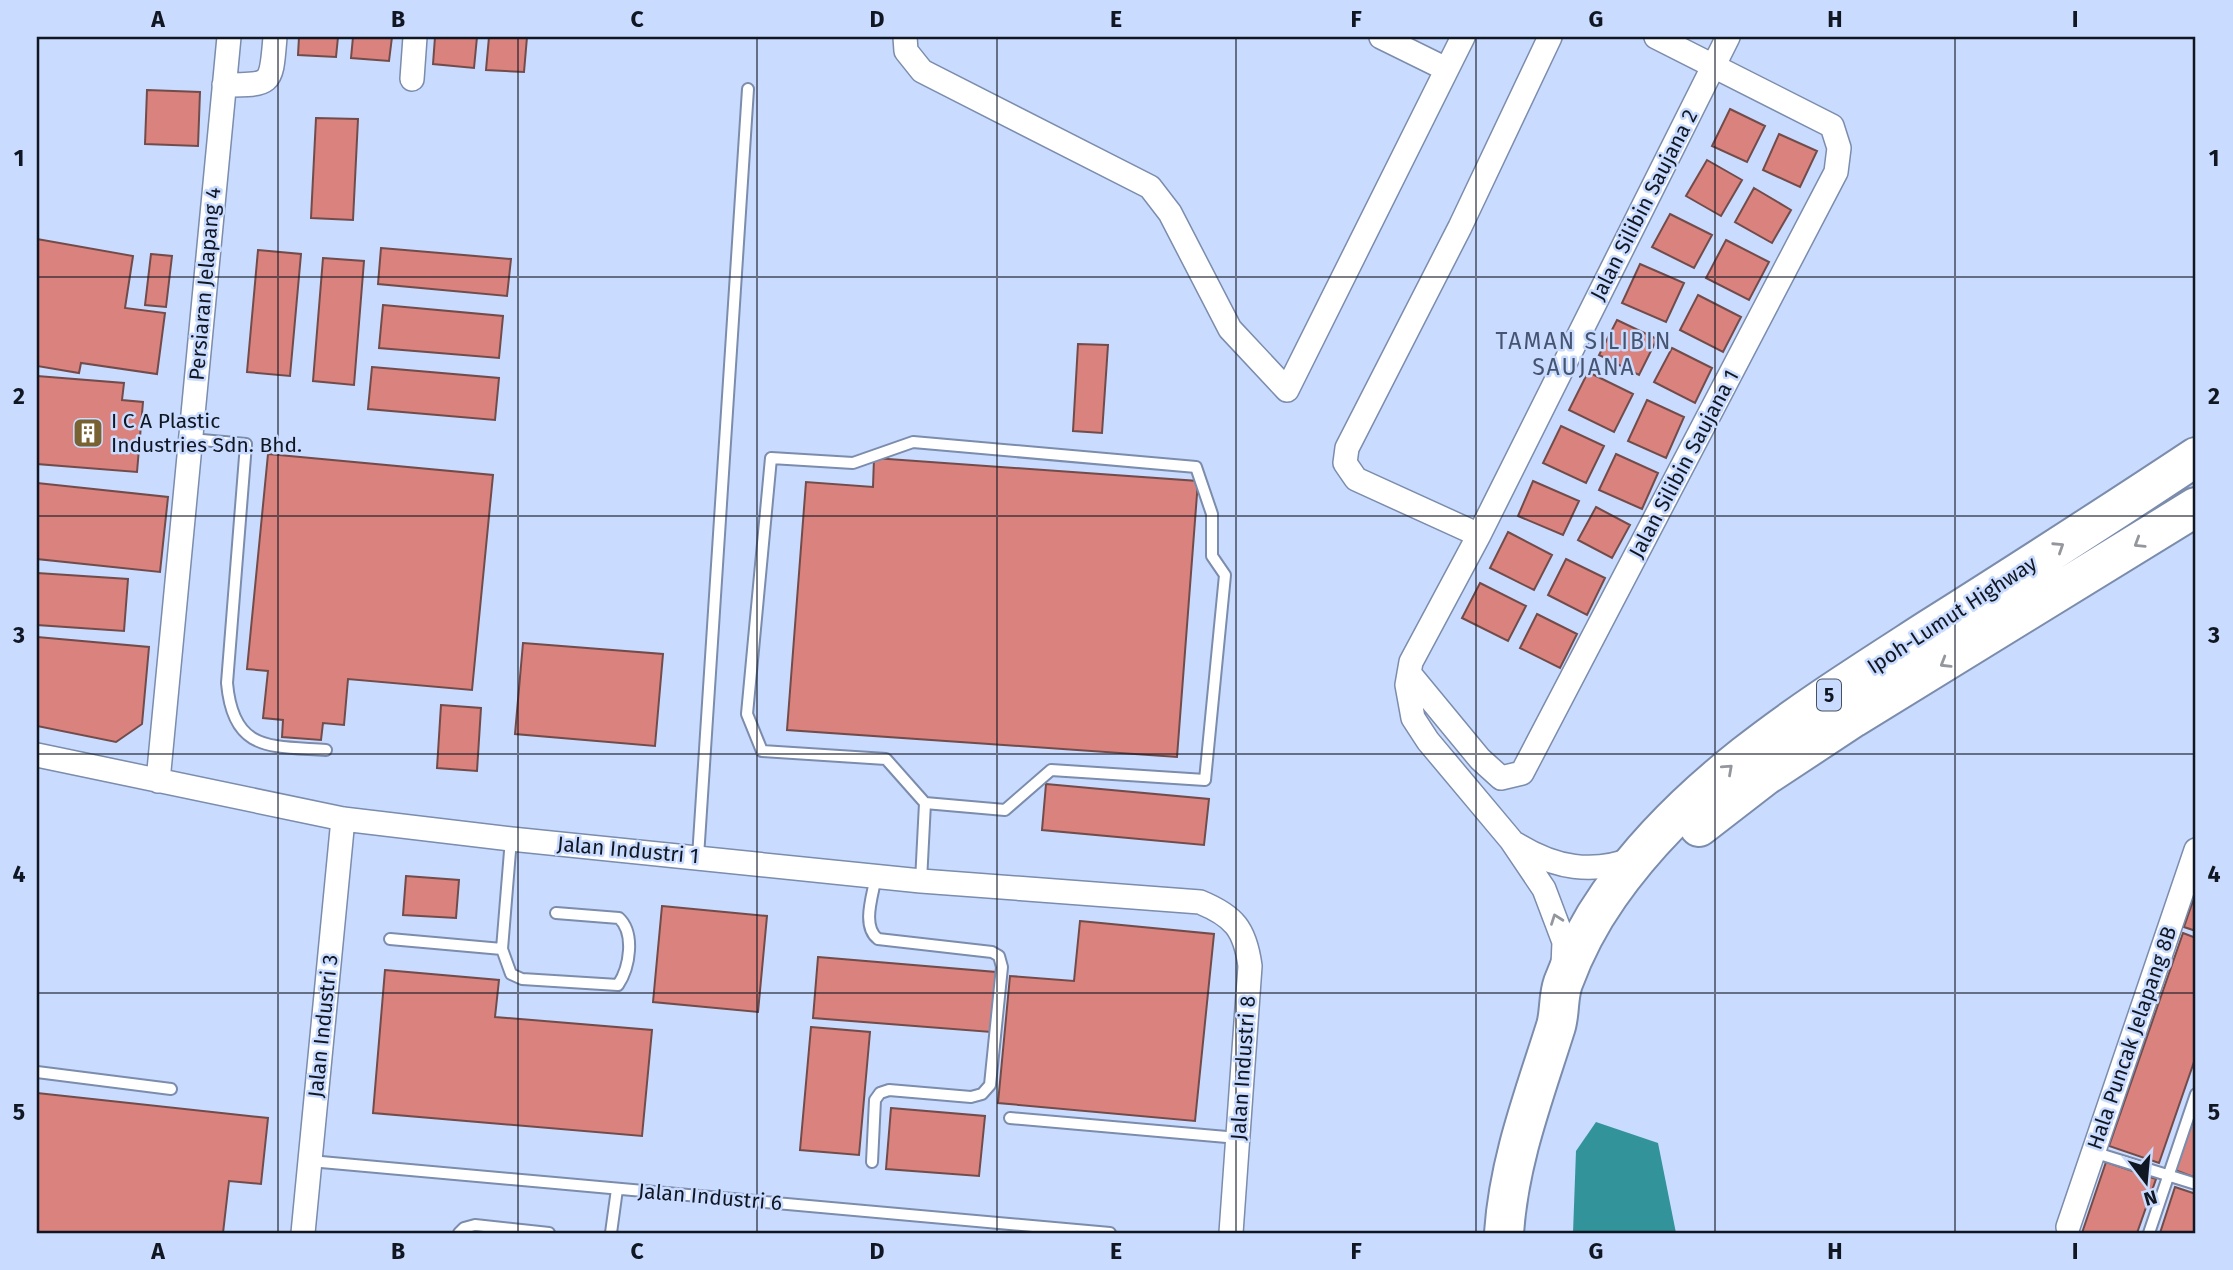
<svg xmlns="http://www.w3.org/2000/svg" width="2233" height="1270" font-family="'Fira Sans',sans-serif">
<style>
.water{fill:#33939b}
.building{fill:#da827d;stroke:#724c4a;stroke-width:2}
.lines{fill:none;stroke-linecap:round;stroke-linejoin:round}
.lane-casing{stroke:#7b8cac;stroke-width:14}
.street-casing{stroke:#7b8cac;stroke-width:26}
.highway-casing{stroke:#7b8cac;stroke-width:42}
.lane{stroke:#fff;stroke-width:10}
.street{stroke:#fff;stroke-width:23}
.highway{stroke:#fff;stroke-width:38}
.oneway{stroke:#93969c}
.grid{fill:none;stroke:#101622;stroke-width:2;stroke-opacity:0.55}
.labels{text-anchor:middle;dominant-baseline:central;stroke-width:5;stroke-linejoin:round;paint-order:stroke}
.shield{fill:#c9dbfe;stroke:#485164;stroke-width:2}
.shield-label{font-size:19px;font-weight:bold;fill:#101622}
.street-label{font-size:21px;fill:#101622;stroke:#c9dbfe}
.poi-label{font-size:21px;fill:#101622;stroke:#c9dbfe;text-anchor:start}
.neighbourhood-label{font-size:23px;letter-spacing:2px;fill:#455471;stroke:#c9dbfe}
.neatline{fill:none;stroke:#101622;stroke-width:2.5}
.grid-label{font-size:23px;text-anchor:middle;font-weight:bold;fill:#101622}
</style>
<rect width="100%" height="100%" fill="#c9dbfe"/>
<path class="water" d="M1596 1122 1658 1143 1676 1233H1573L1576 1151Z"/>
<path class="building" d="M299 37H338L336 57 298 55Z
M353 37H392L389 61 351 58Z
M435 37H477L474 68 433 64Z
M489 37H527L524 72 486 70Z
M147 90 200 92 198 146 145 144Z
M1730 109 1765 126 1747 162 1712 146Z
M316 118 358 119 353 220 311 218Z
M1779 134 1817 151 1800 187 1763 170Z
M1707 160 1742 180 1721 216 1686 196Z
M1754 188 1791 210 1772 243 1735 222Z
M1670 214 1712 235 1694 268 1652 247Z
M37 239 133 256 125 308 165 313 157 374 81 363 79 373 37 366Z
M1726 240 1769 262 1749 300 1706 278Z
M381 248 511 259 507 296 378 284Z
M258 250 301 254 290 376 247 372Z
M151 254 172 256 166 307 145 305Z
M323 258 364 261 354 385 313 381Z
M1640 264 1684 283 1666 322 1622 303Z
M1698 295 1741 317 1723 352 1680 330Z
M383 305 503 316 499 358 379 348Z
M1617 320 1657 339 1639 375 1599 355Z
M1078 344 1108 345 1102 433 1073 431Z
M1672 348 1712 368 1695 403 1654 382Z
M372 367 499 378 495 420 368 409Z
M1588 372 1633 394 1614 432 1569 410Z
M37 376 124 383 122 400 143 402 137 472 37 464Z
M1647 400 1684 417 1666 458 1628 441Z
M1561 426 1604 446 1586 483 1543 463Z
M268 454 493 475 472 690 348 679 344 725 323 723 321 740 282 737 283 720 263 718 268 671 247 669Z
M1616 454 1658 473 1642 509 1599 490Z
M874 458 1198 481 1177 757 787 730 806 482 873 487Z
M1533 481 1579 501 1563 535 1518 516Z
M37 483 168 497 160 572 37 559Z
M1596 507 1630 525 1612 558 1578 540Z
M1508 532 1552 555 1534 590 1490 568Z
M1566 559 1605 578 1587 615 1548 595Z
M37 573 128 579 124 631 37 625Z
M1480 583 1526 606 1508 641 1462 618Z
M1537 614 1577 634 1560 668 1520 648Z
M37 637 149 647 142 724 116 742 37 726Z
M523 643 663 654 655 746 515 734Z
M441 705 481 708 477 771 437 768Z
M1046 784 1209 799 1204 845 1042 830Z
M406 876 459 880 456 918 403 915Z
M2196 892V931L2184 927Z
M662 906 767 916 758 1012 653 1002Z
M1080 921 1214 934 1195 1121 998 1103 1010 976 1074 981Z
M2183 933 2196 938V1056L2159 1163 2109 1146Z
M818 957 996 972 991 1032 813 1018Z
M385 970 499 980 495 1017 652 1030 642 1136 373 1113Z
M811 1027 870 1032 859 1155 800 1150Z
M37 1093 268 1118 261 1184 229 1181 223 1233H37Z
M891 1108 985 1116 979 1176 886 1169Z
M2196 1111V1178L2175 1170Z
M2106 1162 2156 1179 2137 1233H2082Z
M2175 1187 2196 1194V1233H2160Z"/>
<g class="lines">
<g class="lane-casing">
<path id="lane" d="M191 439 246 444 227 683C233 752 270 746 326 750
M913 442 1196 467 1212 514V556L1225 575 1205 780 1051 770 1005 810 925 803 886 759 762 751 747 714 771 458 853 463Z
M511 839 502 949 511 974 522 979 618 985C630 967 635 933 619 918L556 913
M698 857 748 89
M921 881 925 803
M390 939 502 949
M37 1072 171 1089
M1010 1118 1238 1138
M2093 1152 2196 1184
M310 1161 1110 1233
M872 1162 875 1100 880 1093 889 1090 971 1097 982 1094 990 1085 1002 967 999 956 992 952 878 939C861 926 873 895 876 876
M459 1233 464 1228 475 1225 549 1233
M611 1233 617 1189
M2149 1233 2196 1094"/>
</g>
<g class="street-casing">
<path id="street" d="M905 37 906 51 922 71 1150 187 1170 213 1230 329 1287 390 1463 37
M1381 37 1446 69
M412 79 415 37
M224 85C273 85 271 85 275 37
M1479 535 1356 479 1345 463 1347 448 1460 227 1550 37
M1409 673 1480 759 1501 778 1522 773 1836 172 1839 148 1832 126 1656 37
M37 755 343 819 511 839 921 881 1200 902C1234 916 1245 929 1250 966L1231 1233
M158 781 229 37
M1516 844C1555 868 1592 875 1636 858
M1563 966 1564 942 1544 889 1511 840 1428 741 1413 718 1407 685 1411 662 1479 535 1728 37
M2068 1227 2196 850
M303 1233 343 819"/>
</g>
<g class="highway-casing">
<path id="highway" d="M1699 827 1765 776 1853 718 2196 507
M1504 1233C1509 1160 1534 1096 1556 1026 1560 1012 1558 997 1563 983 1574 953 1590 922 1609 895 1689 780 1812 705 1928 630 2018 573 2107 516 2196 457"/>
</g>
<use href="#lane" class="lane"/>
<use href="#street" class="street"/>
<use href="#highway" class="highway"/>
</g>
<defs><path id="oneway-chevron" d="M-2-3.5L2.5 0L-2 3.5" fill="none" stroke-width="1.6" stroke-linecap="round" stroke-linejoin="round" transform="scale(1.75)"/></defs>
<g class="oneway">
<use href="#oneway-chevron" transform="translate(2139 543) rotate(148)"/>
<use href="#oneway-chevron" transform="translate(2059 547) rotate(-33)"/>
<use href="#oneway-chevron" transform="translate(1945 663) rotate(149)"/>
<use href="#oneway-chevron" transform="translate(1728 769) rotate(-42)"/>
<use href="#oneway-chevron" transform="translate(1556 919) rotate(-110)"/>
</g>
<path class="grid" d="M278 37V1233M518 37V1233M757 37V1233M997 37V1233M1236 37V1233M1476 37V1233M1715 37V1233M1955 37V1233M37 277H2196M37 516H2196M37 754H2196M37 993H2196"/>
<defs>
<g id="building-square" transform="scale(1.575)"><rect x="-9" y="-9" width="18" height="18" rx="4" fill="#796232" stroke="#c9dbfe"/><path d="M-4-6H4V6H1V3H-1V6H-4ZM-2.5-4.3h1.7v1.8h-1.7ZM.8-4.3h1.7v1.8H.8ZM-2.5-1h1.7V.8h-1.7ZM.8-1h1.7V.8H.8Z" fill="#fff"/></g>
</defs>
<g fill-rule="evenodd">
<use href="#building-square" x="88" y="433"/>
</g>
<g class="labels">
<rect class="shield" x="1817" y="679.5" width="24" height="31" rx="5"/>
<g class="shield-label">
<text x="1829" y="695">5</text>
</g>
<g class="street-label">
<text transform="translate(1644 205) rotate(-63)">Jalan Silibin Saujana 2</text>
<text transform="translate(205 284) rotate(-85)">Persiaran Jelapang 4</text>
<text transform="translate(1684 464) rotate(-62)">Jalan Silibin Saujana 1</text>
<text transform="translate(1952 615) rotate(-33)">Ipoh-Lumut Highway</text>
<text transform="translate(628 850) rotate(5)">Jalan Industri 1</text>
<text transform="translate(323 1026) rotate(-84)">Jalan Industri 3</text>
<text transform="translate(2132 1038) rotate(-71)">Hala Puncak Jelapang 8B</text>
<text transform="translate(1243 1068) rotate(-86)">Jalan Industri 8</text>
<text transform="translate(710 1197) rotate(5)">Jalan Industri 6</text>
</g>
<g class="poi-label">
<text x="111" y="421">I C A Plastic<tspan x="111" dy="24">Industries Sdn. Bhd.</tspan></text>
</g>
<g class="neighbourhood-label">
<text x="1584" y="341">TAMAN SILIBIN<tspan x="1584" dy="26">SAUJANA</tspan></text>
</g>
</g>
<rect width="2233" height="1270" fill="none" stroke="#c9dbfe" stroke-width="77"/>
<g transform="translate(2146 1182) rotate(164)" stroke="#c9dbfe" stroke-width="5" paint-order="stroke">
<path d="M0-5L12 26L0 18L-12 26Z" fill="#101622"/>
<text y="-10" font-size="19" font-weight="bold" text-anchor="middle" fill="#101622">N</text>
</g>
<rect x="38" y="38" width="2156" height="1194" class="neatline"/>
<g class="grid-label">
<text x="158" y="27">A</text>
<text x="398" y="27">B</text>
<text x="637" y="27">C</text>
<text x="877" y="27">D</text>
<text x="1116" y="27">E</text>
<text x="1356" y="27">F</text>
<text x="1596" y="27">G</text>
<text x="1835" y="27">H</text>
<text x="2075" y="27">I</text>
<text x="19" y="166">1</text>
<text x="2214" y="166">1</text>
<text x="19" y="404">2</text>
<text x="2214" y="404">2</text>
<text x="19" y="643">3</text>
<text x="2214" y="643">3</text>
<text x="19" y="882">4</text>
<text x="2214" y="882">4</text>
<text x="19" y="1120">5</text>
<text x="2214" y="1120">5</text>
<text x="158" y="1259">A</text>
<text x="398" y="1259">B</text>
<text x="637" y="1259">C</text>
<text x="877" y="1259">D</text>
<text x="1116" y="1259">E</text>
<text x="1356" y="1259">F</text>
<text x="1596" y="1259">G</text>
<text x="1835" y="1259">H</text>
<text x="2075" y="1259">I</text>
</g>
</svg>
